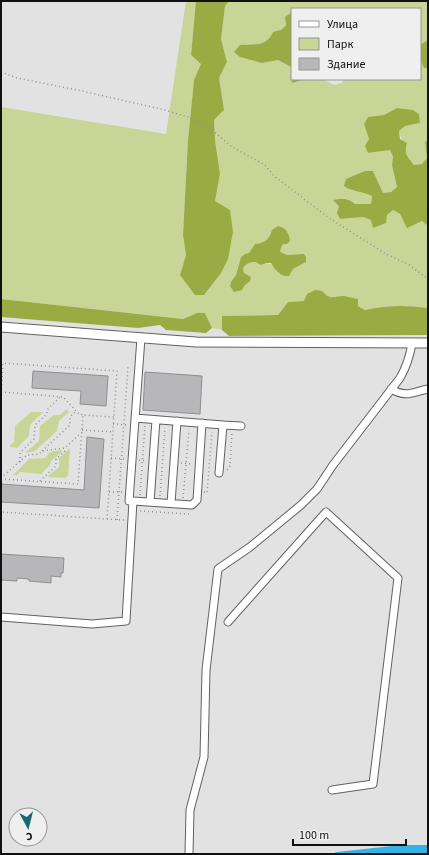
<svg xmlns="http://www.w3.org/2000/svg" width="429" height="855" font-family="'Source Sans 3',sans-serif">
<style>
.green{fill:#c8d597;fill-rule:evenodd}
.forest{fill:#9aab44}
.water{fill:#32b2e5}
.building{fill:#b7b7b9;stroke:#8f8f90}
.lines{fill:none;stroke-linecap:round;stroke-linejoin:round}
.minor-casing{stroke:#616162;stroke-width:9}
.major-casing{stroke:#616162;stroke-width:11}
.path{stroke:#8f8f90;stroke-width:1.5;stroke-dasharray:1 3;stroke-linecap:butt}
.minor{stroke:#fff;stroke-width:7}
.major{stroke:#fff;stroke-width:9}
</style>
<rect width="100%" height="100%" fill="#e2e2e3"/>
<path class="green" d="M186 1H196L191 55 202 64 194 80 188 140 183 235 186 255 180 275 215 201 220 174 215 140 214 120 224 110 219 78 227 62 221 39 225 6 229 1H428V40L421 44 420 60 424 68H428V139L425 142 427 158 422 164 414 165 408 159 399 131 405 126 420 123 419 114 413 110 397 108 384 115 368 117 364 124 369 139 368 153 390 150 393 157 392 165 397 187 391 192 383 193 373 172 350 190 366 192 372 196 371 204H355C348 198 342 197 334 200L339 206 340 219 363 217 371 220 387 215 393 210 400 214 407 227 422 221 428 226V308C407 305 386 305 365 310L343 296 334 298 307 294 304 301 288 302 278 315 222 316V330L212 328 205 313H197L183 319 1 299V107L166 134ZM292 9H420V79H344L342 83 334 85C318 76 310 78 292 83L291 67 278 60 262 63 240 45C247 45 256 45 263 43 271 41 281 31 286 24L285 17 292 12ZM269 238 287 244H283L281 248 280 252 287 256 303 254 306 258V262L293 269 289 276C278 268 273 261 260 265 254 259 247 263 243 268L244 273 250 281 234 292 230 285 231 282 236 275 241 257 249 254 255 244 264 243Z
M67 409 69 412 59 421 57 431 35 451 25 453 39 441 40 426 54 415H60Z
M31 412H43L30 425 29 436 17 448 10 447V445L14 442 15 426Z
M70 448 68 476 65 478 47 477 59 467V458Z
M61 450 62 452 51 461 50 465 41 474 20 472 17 475H13L29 459 45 458 50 452Z"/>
<path class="forest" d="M196 1H229L225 6 221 39 227 62 219 78 224 110 214 120 215 140 220 174 215 201 230 210 233 232 228 259 221 273 204 295H195L180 275 186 255 183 235 188 140 194 80 201 64 191 55Z
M292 12V79H306L292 83 291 67 278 60 262 63 240 57 234 52 240 45C254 44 267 47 273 32L281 30 286 25 285 17Z
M428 40V68H424L420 60 421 44Z
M397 108 413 110 419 114 420 123 405 126 399 131 400 139 407 143C404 153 407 157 414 165L422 164 427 158 425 142 428 139V226L422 221 407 228 400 214 393 210 387 215 386 223 373 228 371 220 363 217 340 219 337 213 339 206 333 200C343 198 348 198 355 204H371L372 196C363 191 352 192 344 186L346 179 365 171H373L383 193 391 192 397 187 392 165 393 157 390 150 368 153 365 146 369 139 364 124 368 117 384 115Z
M278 226C286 228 289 233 290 241L287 244H283L281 248 280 252 287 255 304 254 306 257V262L293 269 289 276C281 277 275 270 271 263H267L260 265C254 259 247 263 243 268L244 273 251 277 250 281 244 286 242 290 234 292 230 286 231 282 236 275 241 257 245 254 249 253 255 244C265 243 269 240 272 230Z
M315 290 322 291C331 301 333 296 344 296 348 297 353 298 358 299V306L365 310C386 305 407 305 428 308V335L229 336 222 330V316L278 315 288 302 304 301 307 294Z
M1 299 183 319 197 313H205L212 328 206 333 166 330 160 325 138 328 1 317Z"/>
<path class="water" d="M401 845H428V854H332L337 852Z"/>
<path class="building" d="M33 371 108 376 106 406 80 404 81 391 32 388Z
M145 372 202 376 200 414 143 410Z
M87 437 104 439 99 508 1 502V484L84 490Z
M1 554 64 558 63 573H61V577L51 576V583L29 581V579L17 578V581L1 580Z"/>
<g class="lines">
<g class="minor-casing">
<path id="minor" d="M391 389C407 398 412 392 428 389
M135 418 223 425 219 473
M223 425 241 426
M133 501 192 505 197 500 202 423
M150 502 156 420
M171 503 177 421
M1 617 92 624 126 621 133 501H129L141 338
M228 622 326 512 398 578 373 784 332 790
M189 854 190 810 204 757 206 670 218 569 250 547 301 505 317 489 333 465 400 378C407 366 410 356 412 343"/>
</g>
<g class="major-casing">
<path id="major" d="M1 327 196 342 428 343"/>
</g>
<path class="path" d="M1 72 17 78 82 91 165 110 191 118 211 129 232 147 265 165 274 176 329 218 386 254 408 264 428 279
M1 392 63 397 79 414 83 415
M1 397 3 363 117 371 107 519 1 512
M113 424 127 425
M82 430 113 432
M42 451 70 425V417L76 411
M111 458 125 459
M139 460 147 461
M20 462V453L34 439 35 425 47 414V410L60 397
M181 463 193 464
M227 470 230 466 232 433
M1 478 27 455 39 454 42 451 65 448 81 433
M1 479 78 484 83 415 114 417
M40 481 56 466V459L65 451V448
M109 492H123
M204 492 207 493 212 432
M140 495 145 425
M160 496 165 428
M183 498 189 430
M140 511 189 514 191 512
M107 519 125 520
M117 520 128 367"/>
<use href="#minor" class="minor"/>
<use href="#major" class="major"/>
</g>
<rect width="429" height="855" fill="none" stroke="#111112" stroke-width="4"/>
<rect x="291" y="8" width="130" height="72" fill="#efeff0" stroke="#969697"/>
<rect x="299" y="21" width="20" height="6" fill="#ffffff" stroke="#969697"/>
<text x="327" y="28" font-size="12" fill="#111112">Улица</text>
<rect x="299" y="38" width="20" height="12" fill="#c8d597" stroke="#969697"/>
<text x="327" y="48" font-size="12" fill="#111112">Парк</text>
<rect x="299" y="58" width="20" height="12" fill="#b7b7b9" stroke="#969697"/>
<text x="327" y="68" font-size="12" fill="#111112">Здание</text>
<g transform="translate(28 827) rotate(173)"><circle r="19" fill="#efeff0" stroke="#969697"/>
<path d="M0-3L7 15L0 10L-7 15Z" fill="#1c6771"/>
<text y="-6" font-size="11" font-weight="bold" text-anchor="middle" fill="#111112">С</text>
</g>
<path d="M293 839v6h113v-6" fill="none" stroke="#111112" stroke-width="2"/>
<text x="299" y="839" font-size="12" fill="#111112" stroke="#efeff0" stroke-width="3" paint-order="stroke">100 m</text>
</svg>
